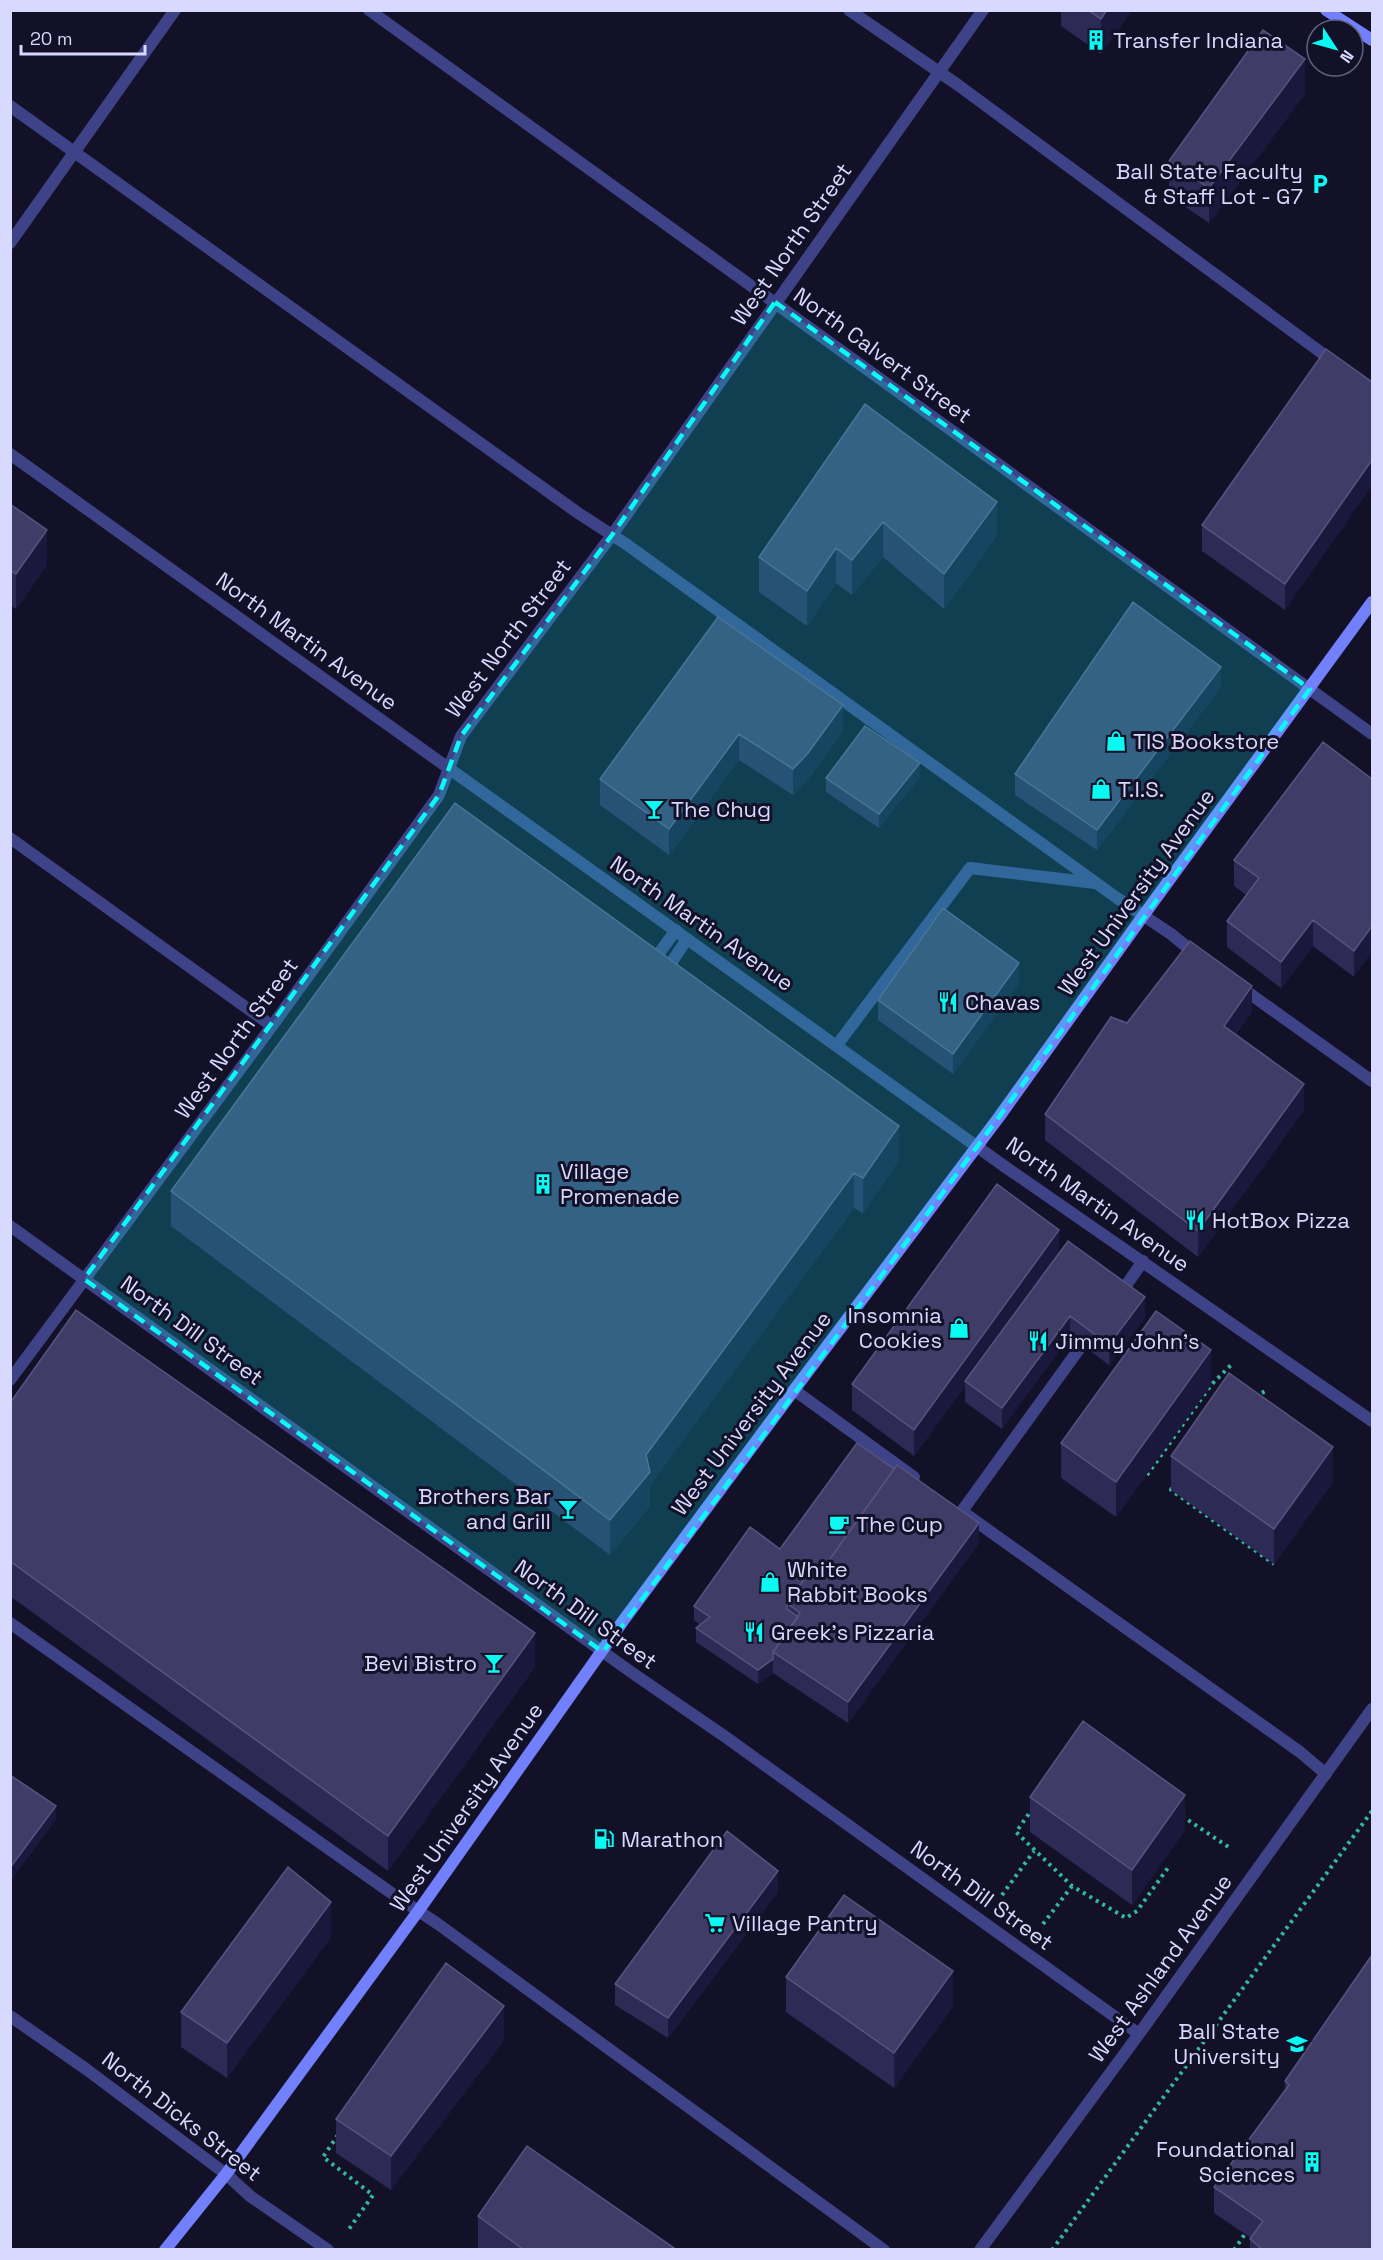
<svg xmlns="http://www.w3.org/2000/svg" width="1383" height="2260" font-family="'Space Grotesk',sans-serif">
<style>
.lines{fill:none;stroke-linecap:round;stroke-linejoin:round}
.path{stroke:#33b89f;stroke-width:4;stroke-dasharray:3 4.5;stroke-linecap:butt}
.lane{stroke:#3d4386;stroke-width:12}
.street{stroke:#3d4386;stroke-width:12}
.secondary{stroke:#7280fc;stroke-width:12}
.wall{fill:#2d2a56}
.shaded-wall{fill:#1a183c}
.building{fill:#3f3d68;stroke:#57557f;stroke-width:1.5}
.marked{fill:#09faf3;fill-opacity:0.2;stroke:#09faf3;stroke-width:4.5;stroke-dasharray:12 8;stroke-linejoin:round}
.labels{text-anchor:middle;dominant-baseline:central;stroke-width:6;stroke-linejoin:round;paint-order:stroke}
.poi-label{font-size:22px;fill:#d8d9fe;stroke:#121128;text-anchor:start}
.street-label{font-size:22px;fill:#d8d9fe;stroke:#121128}
</style>
<rect width="100%" height="100%" fill="#121128"/>
<g class="lines">
<path class="path" d="M1255 1396 1266 1391
M1147 1475 1211 1385 1231 1365
M1172 1488 1171 1490 1274 1564
M1033 1808 1016 1832 1072 1886 1126 1918 1137 1911 1170 1865
M1182 1816 1230 1848
M1002 1895 1034 1851
M1043 1924 1072 1886
M338 2135 323 2157 373 2195 349 2229
M1052 2250 1372 1811
M1234 2250 1245 2234"/>
<path class="lane" d="M849 10 958 85 1334 362
M10 106 578 513 626 544 1117 898 1171 934 1198 956
M10 838 272 1026
M1239 986 1372 1081
M837 1045 970 868 1095 883
M1118 1297 1143 1261
M794 1390 914 1477
M962 1511 1082 1345
M967 1515 1300 1752 1326 1774
M10 1623 387 1890 438 1924 884 2250"/>
<path class="street" d="M369 10 1372 734
M10 243 175 10
M10 454 1004 1166 1372 1421
M652 963 676 930
M663 975 687 939
M10 1226 631 1672 727 1738 1139 2034
M10 1380 272 1026 439 795 461 736 612 535 983 10
M10 2016 86 2069 226 2174 250 2196 328 2250
M980 2250 1139 2034 1372 1709"/>
<path class="secondary" d="M1326 10 1372 40
M165 2250 226 2174 419 1910 623 1621 794 1390 999 1117 1143 916 1372 602"/>
</g>
<path class="wall" d="M1061 10H1132L1101 54 1061 26Z
M1305 94 1209 223 1169 196V161Z
M1326 349 1285 610 1202 551V525Z
M865 404 997 536 944 609 883 557 852 595 836 583 807 626 759 592V557Z
M10 504 47 565 16 609 10 605Z
M718 617 843 731 808 779 793 795 739 760 669 855 600 805V779Z
M1221 687 1097 850 1015 795V774Z
M920 777 879 828 826 792V778Z
M1372 779 1354 977 1313 946 1281 988 1227 947V921L1246 895 1234 886V860Z
M1019 983 953 1074 878 1020V1000Z
M1252 1012 1236 1034 1304 1110 1198 1257 1045 1140V1114L1127 1023Z
M899 1160 863 1213 854 1208 650 1485V1506L610 1555 171 1226V1191Z
M1059 1253 1145 1318 1109 1365 1070 1336 1002 1429 965 1402V1386L914 1456 852 1410V1384Z
M1211 1385 1116 1517 1061 1478V1443Z
M10 1403 535 1667 388 1871 10 1596Z
M1171 1456 1333 1482 1274 1564 1171 1490Z
M979 1543 848 1723 773 1673 758 1684 696 1642V1628L700 1625 694 1620V1606L780 1549Z
M1030 1797 1185 1830 1132 1905 1030 1832Z
M778 1892 668 2038 615 2005V1984Z
M331 1937 227 2078 181 2047V2012Z
M1372 1955V2250H1250V2239L1251 2238 1214 2213V2187L1285 2091V2081Z
M786 1977 953 2006 894 2088 786 2012Z
M504 2040 391 2190 336 2153V2119Z
M478 2216 677 2250H478Z"/>
<path class="shaded-wall" d="M1107 10H1132L1101 54V19Z
M1305 59V94L1209 223V188Z
M1372 460V486L1285 610V584Z
M997 502V536L944 609V574Z
M883 522V557L852 595V560Z
M47 530V565L16 609V574Z
M836 548V583L807 626V591Z
M1221 667V687L1097 850V830Z
M843 705V731L808 779 793 795V769Z
M739 734V760L669 855V829Z
M920 763V777L879 828V814Z
M1313 920V946L1281 988V962Z
M1372 926V952L1354 977V951Z
M1019 963V983L953 1074V1054Z
M1252 986V1012L1224 1051V1026Z
M1304 1084V1110L1198 1257V1231Z
M899 1126V1160L863 1213V1178Z
M854 1173V1208L650 1485V1506L610 1555V1520L646 1455Z
M1059 1230V1256L965 1381V1386L914 1456V1430Z
M1145 1297V1318L1109 1365V1345Z
M1070 1316V1336L1002 1429V1408Z
M1211 1350V1385L1116 1517V1482Z
M1333 1447V1482L1274 1564V1529Z
M979 1523V1543L848 1723V1702Z
M535 1633V1667L388 1871V1836Z
M773 1659V1673L758 1684V1670Z
M1185 1795V1830L1132 1905V1870Z
M56 1806V1820L10 1882V1868Z
M778 1871V1892L668 2038V2018Z
M331 1902V1937L227 2078V2043Z
M953 1971V2006L894 2088V2053Z
M504 2006V2040L391 2190V2156Z"/>
<path class="building" d="M1088 10H1107L1101 19Z
M1263 30 1305 59 1209 188 1169 161Z
M1326 349 1372 382V460L1285 584 1202 525Z
M865 404 997 502 944 574 883 522 852 560 836 548 807 591 759 557Z
M10 504 47 530 16 574 10 570Z
M1133 602 1221 667 1097 830 1015 774Z
M718 617 843 705 808 753 793 769 739 734 669 829 600 779Z
M865 726 920 763 879 814 826 778Z
M1323 742 1372 779V926L1354 951 1313 920 1281 962 1227 921 1259 878 1234 860Z
M455 803 899 1126 863 1178 854 1173 646 1455 650 1472 610 1520 171 1191Z
M943 908 1019 963 953 1054 878 1000Z
M1190 941 1252 986 1224 1026 1304 1084 1198 1231 1045 1114 1111 1017 1127 1023Z
M997 1184 1059 1230 914 1430 852 1384Z
M1068 1241 1145 1297 1109 1345 1070 1316 1002 1408 965 1381Z
M76 1310 535 1633 388 1836 10 1561V1403Z
M1156 1311 1211 1350 1116 1482 1061 1443Z
M1229 1373 1333 1447 1274 1529 1171 1456Z
M857 1443 894 1469 822 1570 814 1566 787 1603V1609L798 1617 773 1652V1659L758 1670 696 1628 710 1617 694 1606 750 1527 780 1549Z
M897 1465 979 1523 848 1702 773 1652 800 1613 787 1603 814 1566 822 1570Z
M1083 1721 1185 1795 1132 1870 1030 1797Z
M10 1775 56 1806 10 1868Z
M727 1831 778 1871 668 2018 615 1984Z
M288 1867 331 1902 227 2043 181 2012Z
M844 1895 953 1971 894 2053 786 1977Z
M1372 1955V2250H1263L1250 2239 1263 2221 1214 2187 1289 2085 1285 2081Z
M446 1963 504 2006 391 2156 336 2119Z
M527 2146 677 2250H524L478 2216Z"/>
<path class="marked" d="M775 302 1310 689 999 1117 603 1652 84 1279 439 795 461 736 612 535Z"/>
<defs>
<g id="building-bare" transform="scale(1.62)"><path d="M-4-6H4V6H1V3H-1V6H-4ZM-2.5-4.3h1.7v1.8h-1.7ZM.8-4.3h1.7v1.8H.8ZM-2.5-1h1.7V.8h-1.7ZM.8-1h1.7V.8H.8Z" fill="#09faf3" stroke="#121128" stroke-width="2.5" paint-order="stroke"/></g>
<g id="parking-bare" transform="scale(1.62)"><path d="M-3.5-5.5H1a3.5 3.5 0 0 1 0 7H-1V5.5H-3.5ZM-1-3.4V-.6H.8a1.4 1.4 0 0 0 0-2.8Z" fill="#09faf3" stroke="#121128" stroke-width="2.5" paint-order="stroke"/></g>
<g id="shop-bare" transform="scale(1.62)"><path d="M-5-2.5h2.3a2.7 3.5 0 0 1 5.4 0H5L5.5 6h-11ZM-1.5-2.5h3a1.5 2.3 0 0 0-3 0Z" fill="#09faf3" stroke="#121128" stroke-width="2.5" paint-order="stroke"/></g>
<g id="bar-bare" transform="scale(1.62)"><path d="M-6-5H6L.8 .8V4.5H3.5V6h-7V4.5H-.8V.8Z" fill="#09faf3" stroke="#121128" stroke-width="2.5" paint-order="stroke"/></g>
<g id="restaurant-bare" transform="scale(1.62)"><path d="M-5-6h1v4h1v-4h1v4h1v-4h1v5L-1.5 .5V6h-2V.5L-5-1ZM5-6V6H3V1.5H1.5Q1.5-4 5-6Z" fill="#09faf3" stroke="#121128" stroke-width="2.5" paint-order="stroke"/></g>
<g id="cafe-bare" transform="scale(1.62)"><path d="M-5.5-4.5H6V0H3Q3 3.5 0 3.5H-2.5Q-5.5 3.5-5.5 0ZM3-3.2v2h1.7v-2ZM-6 4.5H4V6H-6Z" fill="#09faf3" stroke="#121128" stroke-width="2.5" paint-order="stroke"/></g>
<g id="fuel-bare" transform="scale(1.62)"><path d="M-5.5-6h7V0h2V4h1.3V-2.5L3-4.5l.8-.8L6-3V5H2.5V1h-1V6h-7ZM-4.2-4.7v3.2H.2V-4.7Z" fill="#09faf3" stroke="#121128" stroke-width="2.5" paint-order="stroke"/></g>
<g id="supermarket-bare" transform="scale(1.62)"><path d="M-6-5.5h2.5l.6 2H6L4.5 2H-2.5L-4.4-4H-6ZM-1.5 3.2a1.3 1.3 0 1 0 .1 0ZM3 3.2a1.3 1.3 0 1 0 .1 0Z" fill="#09faf3" stroke="#121128" stroke-width="2.5" paint-order="stroke"/></g>
<g id="university-bare" transform="scale(1.62)"><path d="M0-5L7-2L0 1L-7-2ZM-4 1L0 2.5L4 1V4Q0 6-4 4Z" fill="#09faf3" stroke="#121128" stroke-width="2.5" paint-order="stroke"/></g>
</defs>
<g fill-rule="evenodd">
<use href="#building-bare" x="1096" y="40"/>
<use href="#parking-bare" x="1320" y="184"/>
<use href="#shop-bare" x="1116" y="741"/>
<use href="#shop-bare" x="1101" y="789"/>
<use href="#bar-bare" x="654" y="809"/>
<use href="#restaurant-bare" x="948" y="1002"/>
<use href="#building-bare" x="543" y="1184"/>
<use href="#restaurant-bare" x="1195" y="1220"/>
<use href="#shop-bare" x="959" y="1328"/>
<use href="#restaurant-bare" x="1038" y="1341"/>
<use href="#bar-bare" x="568" y="1509"/>
<use href="#cafe-bare" x="839" y="1524"/>
<use href="#shop-bare" x="770" y="1582"/>
<use href="#restaurant-bare" x="754" y="1632"/>
<use href="#bar-bare" x="494" y="1663"/>
<use href="#fuel-bare" x="604" y="1839"/>
<use href="#supermarket-bare" x="715" y="1923"/>
<use href="#university-bare" x="1297" y="2044"/>
<use href="#building-bare" x="1312" y="2162"/>
</g>
<g class="labels">
<g class="poi-label">
<text x="1113" y="40">Transfer Indiana</text>
<text x="1303" y="171" text-anchor="end">Ball State Faculty<tspan x="1303" dy="25">&amp; Staff Lot - G7</tspan></text>
<text x="1133" y="741">TIS Bookstore</text>
<text x="1118" y="789">T.I.S.</text>
<text x="671" y="809">The Chug</text>
<text x="965" y="1002">Chavas</text>
<text x="560" y="1171">Village<tspan x="560" dy="25">Promenade</tspan></text>
<text x="1212" y="1220">HotBox Pizza</text>
<text x="942" y="1315" text-anchor="end">Insomnia<tspan x="942" dy="25">Cookies</tspan></text>
<text x="1055" y="1341">Jimmy John's</text>
<text x="551" y="1496" text-anchor="end">Brothers Bar<tspan x="551" dy="25">and Grill</tspan></text>
<text x="856" y="1524">The Cup</text>
<text x="787" y="1569">White<tspan x="787" dy="25">Rabbit Books</tspan></text>
<text x="771" y="1632">Greek's Pizzaria</text>
<text x="477" y="1663" text-anchor="end">Bevi Bistro</text>
<text x="621" y="1839">Marathon</text>
<text x="732" y="1923">Village Pantry</text>
<text x="1280" y="2031" text-anchor="end">Ball State<tspan x="1280" dy="25">University</tspan></text>
<text x="1295" y="2149" text-anchor="end">Foundational<tspan x="1295" dy="25">Sciences</tspan></text>
</g>
<g class="street-label">
<text transform="translate(791 244) rotate(-55)">West North Street</text>
<text transform="translate(883 355) rotate(36)">North Calvert Street</text>
<text transform="translate(508 638) rotate(-53)">West North Street</text>
<text transform="translate(307 641) rotate(36)">North Martin Avenue</text>
<text transform="translate(1136 892) rotate(-54)">West University Avenue</text>
<text transform="translate(702 923) rotate(35)">North Martin Avenue</text>
<text transform="translate(236 1038) rotate(-54)">West North Street</text>
<text transform="translate(1098 1204) rotate(35)">North Martin Avenue</text>
<text transform="translate(192 1330) rotate(36)">North Dill Street</text>
<text transform="translate(751 1413) rotate(-53)">West University Avenue</text>
<text transform="translate(586 1614) rotate(36)">North Dill Street</text>
<text transform="translate(466 1807) rotate(-55)">West University Avenue</text>
<text transform="translate(982 1895) rotate(36)">North Dill Street</text>
<text transform="translate(1160 1968) rotate(-54)">West Ashland Avenue</text>
<text transform="translate(182 2116) rotate(38)">North Dicks Street</text>
</g>
</g>
<rect width="1383" height="2260" fill="none" stroke="#d8d9fe" stroke-width="24"/>
<g transform="translate(1335 48) rotate(126)"><circle r="28" fill="#121128" stroke="#61617e" stroke-width="1.5"/>
<path d="M0-4.5L10 22L0 15L-10 22Z" fill="#09faf3"/>
<text y="-9" font-size="16" font-weight="bold" text-anchor="middle" fill="#d8d9fe">N</text>
</g>
<path d="M21 45v9h124v-9" fill="none" stroke="#d8d9fe" stroke-width="3"/>
<text x="30" y="45" font-size="18" fill="#d8d9fe" stroke="#121128" stroke-width="4.5" paint-order="stroke">20 m</text>
</svg>
